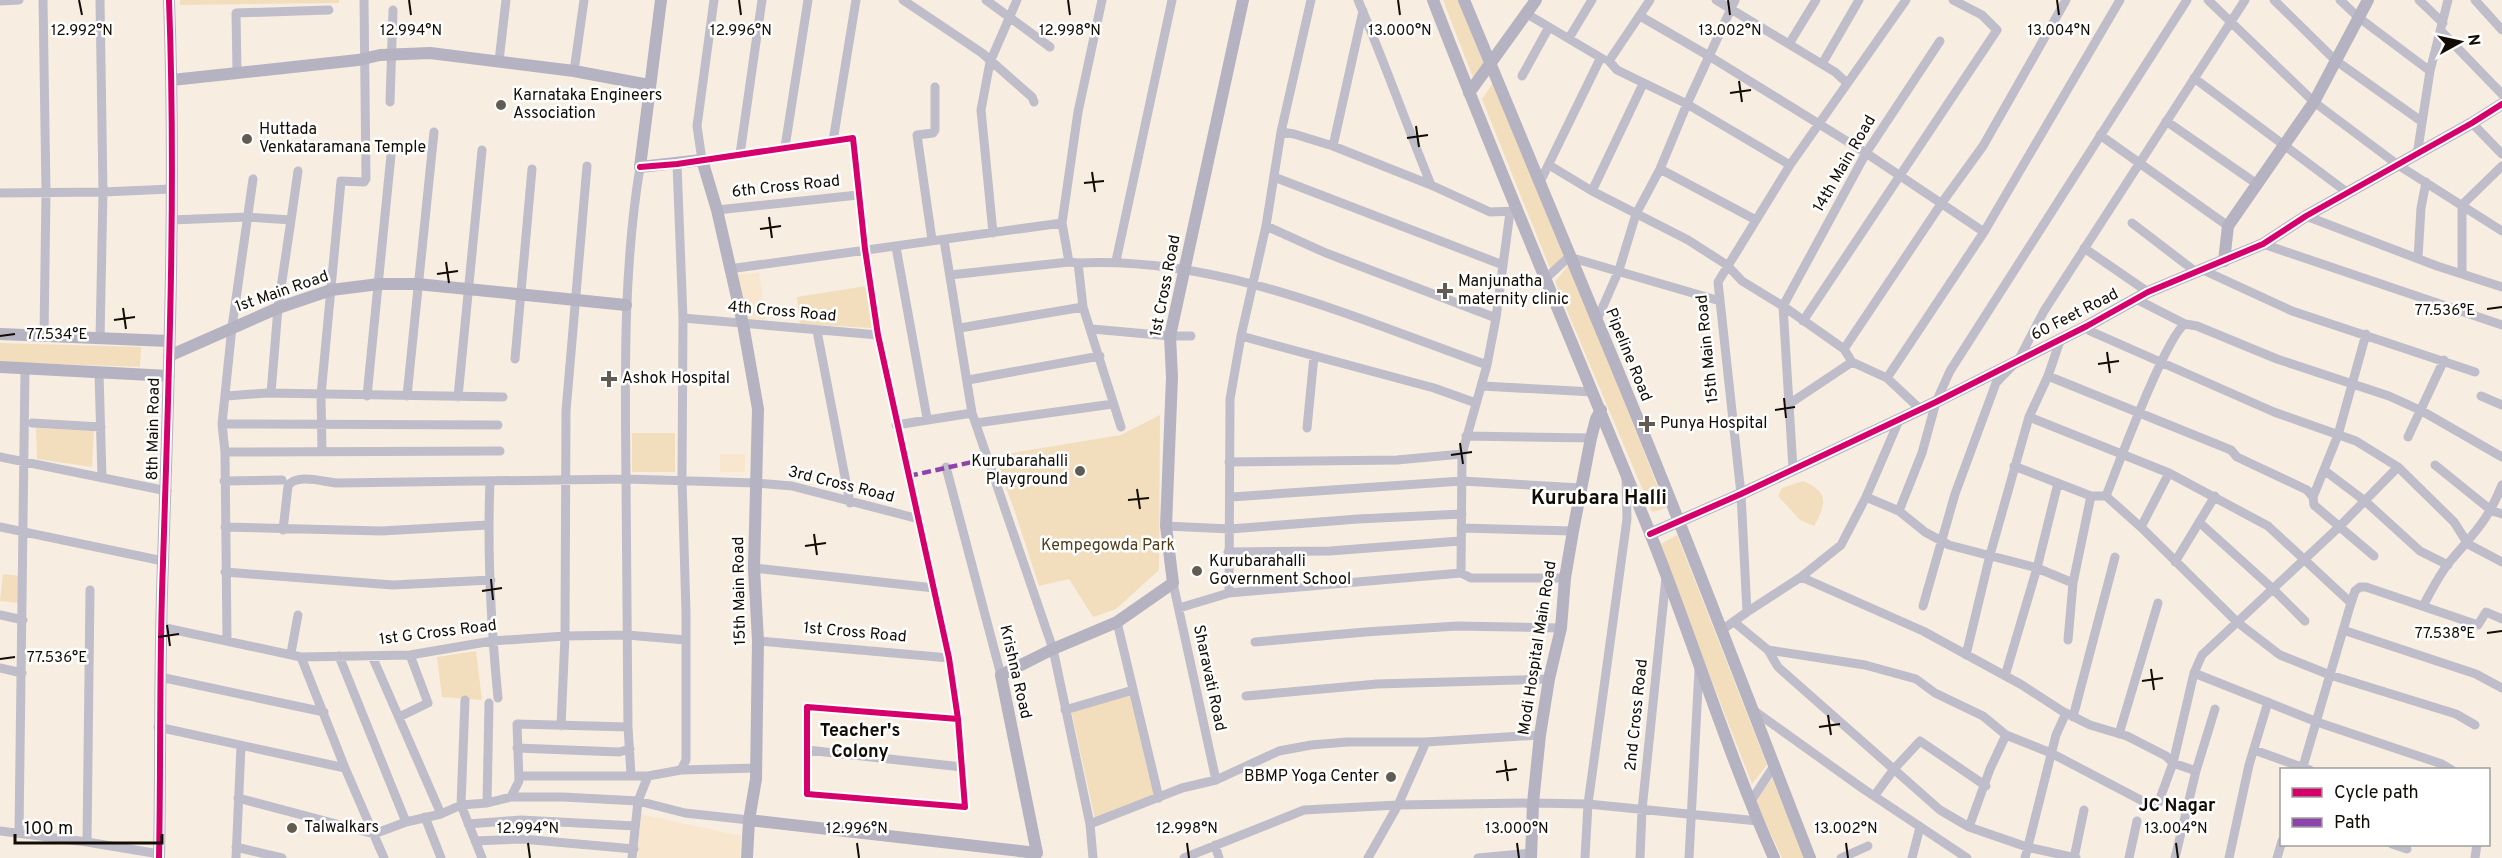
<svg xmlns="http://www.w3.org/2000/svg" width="2502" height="858" font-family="Overpass,sans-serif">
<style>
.built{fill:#f8e7ce}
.green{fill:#f2debd}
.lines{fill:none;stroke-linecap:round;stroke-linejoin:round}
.street{stroke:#bfbdca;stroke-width:9}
.secondary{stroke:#b5b2c2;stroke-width:12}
.quiet{stroke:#8e44ad;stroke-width:4.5;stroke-dasharray:9 4.5;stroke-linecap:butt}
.cycleway-casing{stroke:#fff;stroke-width:10}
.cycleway{stroke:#d6006c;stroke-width:6}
.ticks{fill:none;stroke:#120c04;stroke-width:2}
.poi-dot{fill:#625b51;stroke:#fff;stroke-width:2}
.labels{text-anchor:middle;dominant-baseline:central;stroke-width:5;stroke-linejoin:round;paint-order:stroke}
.poi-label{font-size:16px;fill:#120c04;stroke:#fff;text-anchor:start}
.street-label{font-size:16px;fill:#120c04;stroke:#fff}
.park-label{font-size:16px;fill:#523e1b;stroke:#fff}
.neighbourhood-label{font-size:18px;font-weight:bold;fill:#120c04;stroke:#fff}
.quarter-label{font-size:20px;font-weight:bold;fill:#120c04;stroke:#fff}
.ticks-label{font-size:15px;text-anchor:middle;fill:#120c04;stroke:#fff;stroke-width:5;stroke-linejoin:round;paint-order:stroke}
</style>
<rect width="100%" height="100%" fill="#f7eee1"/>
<path class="built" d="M759 272 766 322 747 320 736 275Z
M720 454H745V472H720Z
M641 814 741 836 740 858H637Z"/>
<path class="green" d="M180 0H339V3L180 5Z
M1443 0H1458L1485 67 1475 83Z
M1493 83 1566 255 1551 271 1482 99Z
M1570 263 1666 508 1652 512 1555 282Z
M866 286 872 328 800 324 797 297Z
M0 343 141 347 140 367 0 362Z
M1160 415 1159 570 1116 609 1093 617 1069 579 1039 586 1014 509 994 456 1121 435Z
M36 428 94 431 92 467 37 459Z
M632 433H675V472H632Z
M1803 481C1829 492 1827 503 1814 526L1800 520 1778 496 1782 488Z
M1677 535 1767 765 1752 784 1659 545Z
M3 574 22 576 19 603 0 601Z
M476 651 482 700 442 697 437 657Z
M1130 693 1155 797 1095 819 1071 710Z
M1772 778 1805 858H1782L1756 802Z"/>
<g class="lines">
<path class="street" d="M43 0 46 192 44 337
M714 0 697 126 702 160 853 138 865 249 878 335 949 658 958 719 965 807 807 794V707L958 719
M903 0 982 53 1032 97 1034 102
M986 0 1050 47
M1358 0C1384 61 1406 123 1431 185
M1650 0 1609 61 1617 70 1687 104 1790 165
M1716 0 1835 72 1847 83
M2208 0 2314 102 2398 165 2502 231
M2274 0 2335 60 2421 121
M2340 0 2358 17 2430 71
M2419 0 2443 23
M2475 0 2502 30
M0 1 19 0
M1527 14 1603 59
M1640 16 1709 56 1866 153 1984 232
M2441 31 2502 94
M1569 38 1592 0
M1789 44 1816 0
M499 61 506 0
M1822 64 1859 0
M574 71 584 0
M237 72 236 13 329 10
M1522 76 1549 27
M2194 78 2348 193
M390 102 393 10
M2166 121 2257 184
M2472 123 2502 154
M1281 132 1294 134 1333 146 1431 185 1490 212 1516 211
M2100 135 2228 226
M833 141 856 0
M1333 146 1363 11
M785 147 808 0
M740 154 762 0
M2417 155 2430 71 2448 0
M677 164 683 318 682 479 686 612V760L681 770
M1549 165 1592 191 1688 240 1727 265 1742 281 1783 306 1844 349 1852 362 1887 378 1919 408
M1660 169 1756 220
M1274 177 1503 265
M1539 184 1600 59
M1592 191 1643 84
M0 193 103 192 171 189
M717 210 858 195
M2306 216 2437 266 2502 287
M171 220 247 217 291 220 278 308 271 393
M291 220 298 171
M1062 223 1069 262 1078 263 1083 307 1121 427
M2132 223 2196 272
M1266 226 1326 253 1496 318
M993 233 981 110 990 62 1017 0
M932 240 917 135 933 133 935 130V87
M944 240 972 413 1053 649 1090 824 1093 858
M2263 244 2502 325
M896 247 927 418
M2084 248 2148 292
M2418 258 2421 208 2426 182
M1116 261 1172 0
M1078 263C1220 256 1355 318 1487 365
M729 269 1062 223 1078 112 1102 0
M2203 270 2292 311 2475 372
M2462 274V205L2502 166
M950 275 1069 262
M1544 280 1569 257 1720 301
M2136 299 2185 324
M1783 306 1866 153 1940 41
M1783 306 1793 469
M683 318 878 335
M1597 320 1619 270 1636 214 1660 169 1687 104 1735 0
M1803 321 1997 30 1982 15 1953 0
M2087 326 2090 331 2274 412 2356 441 2398 467 2454 522 2468 544 2502 562
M960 328 1083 307
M1092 329 1170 336H1191
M817 331 850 503
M1241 336 1434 388 1476 403
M2061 338 2048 376 2029 417 2169 473 2268 526 2351 603
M100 339 103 192 100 0
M1844 349 1941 204 1983 146 2066 0
M515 359 532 169
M99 373 102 478
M2048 376 2231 450 2237 457 2307 490 2313 497 2314 505 2374 556
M1887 378 1984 232 2120 0
M968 380 1100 356
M1482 386 1593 392
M226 396 267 393 503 397
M367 396 392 145
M407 396 434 132
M2481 396 2502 405
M458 397 482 150
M1789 404 1852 362
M32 423 101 427
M976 423 1113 404
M222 424 498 425
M896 425 972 413
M1307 428 1314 356
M1466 436 1591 438
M2408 437 2444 360
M322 451 321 395 341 181 364 182 366 179 364 0
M225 452 500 451
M0 457 167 491
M1229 462 1397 460 1462 454
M2435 465 2492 511 2502 514
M2014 466 2091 496
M946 467 1001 675
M2324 470 2365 501 2420 551 2448 565
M224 481 282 480
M490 481C487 553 491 626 498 698
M2106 496 2144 530 2237 622 2280 655 2330 675 2456 714 2475 725
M1231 497 1462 481 1581 488
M1866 497 1899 511 1925 532 1949 545 2037 568 2073 583 2091 496H2106C2117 468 2166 336 2185 324L2197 326 2277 359 2389 396 2422 411 2502 457
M2313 497 2338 435 2366 334
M1899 511 1922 453 1936 402 1950 371 2187 0
M2199 522 2272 588 2305 621
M1166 526 1230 529 1358 519 1462 514
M0 527 163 561
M225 527 381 531 488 525
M2141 527 2169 473
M1461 528 1573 531
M283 530 288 486C296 473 324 482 337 483L626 479 756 483 792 486 919 519
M1228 552 1330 551 1460 541
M2175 562 2215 496
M754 568 934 588
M225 572 393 585 491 580
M1461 573 1462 454 1487 365 1496 318 1510 212
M1801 577 1923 631 2022 685 2062 711 2090 725 2127 736 2166 756 2173 763 2194 673 2317 722 2442 764 2452 770
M1173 583 1216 780
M1229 593 1230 399 1241 336 1266 226 1281 132 1311 0
M1923 606 1955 494 1996 383 2019 359 2044 311 2245 0
M2423 606C2432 590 2440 572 2453 558 2476 531 2488 520 2502 485
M1179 608 1229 593 1461 573 1471 578H1565
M1747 612 1801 577 1841 545 1866 497 1900 418
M0 615 23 620
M1117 622 1159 798
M1734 622 1768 650 1778 667 1940 810 1969 827 2027 847 2076 858
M161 627 301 657 410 655 492 641 565 636 627 635 686 640
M1722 630 1747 612 1741 494 1718 282 1790 165 1906 0
M2343 630 2476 674 2502 688
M227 639 225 452 222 424 232 327 253 179
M2068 640 2073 583
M758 641 949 658
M1255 642 1365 632 1457 626 1561 628
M1768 650 1865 665 1916 679 1935 693 1983 716 2006 735 2051 753 2154 807 2158 804 2173 763 2196 771
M291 653 298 615
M1966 655 1990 555 2029 417
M339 656 406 822
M372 656 441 814
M301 657 345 768 384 858
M0 668 22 673
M2194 673 2202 655 2339 527 2398 467
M2005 676 2037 568 2058 483
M160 677 324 712
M1246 696 1377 684 1549 679
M465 700 461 805 482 858
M1065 710 1133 690
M1753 710 1862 788 1967 858
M399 717 428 703 410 655
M2073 717 2115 557
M561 726 565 636 566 411 587 166
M158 727 345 768
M2119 734 2158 603
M517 748 619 752 630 749
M807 750 962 767
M2254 750 2310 770
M2302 770 2351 603 2355 591 2360 587H2366L2478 625 2486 612 2502 619
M631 775 628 727C627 645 627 563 626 480 625 376 623 270 640 167
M519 776H648L681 770 756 768
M1875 795 1894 769 1920 741 1986 786
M511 797H563L638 801 685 813 749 820
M238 798 374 834 406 822 441 814 461 805 487 803 511 797 519 781 517 724 628 727
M1751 801 1774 766
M487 803 489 703
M425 817 441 858
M468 824 521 820 635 826
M1090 824 1182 788 1216 780 1279 751 1311 745 1347 742H1426
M1969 827 1990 769 2006 735
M0 831 87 842 159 854
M19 832 25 369
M475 841 522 839 634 849
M87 842 90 590
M2392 844 2407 849
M1215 845 1219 858
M236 847 282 858
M236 858 241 746
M632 858 638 801 648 776
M1184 858 1304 810 1398 805 1533 803 1588 804 1758 821
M1368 858 1398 805 1426 742 1540 735
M1478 858 1531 853
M1585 858 1588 804 1627 519 1626 479
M1640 858 1642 810 1666 577
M1689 858 1699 669
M1841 858 1868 846
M1912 858 1920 827
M2025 858 2056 735 2066 713
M2074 858 2084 810
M2129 858 2137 821
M2175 858 2196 771 2215 709
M2229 858 2249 765 2268 702
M2277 858 2282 841
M2475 858 2477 844"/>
<path class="secondary" d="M661 0 640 167 702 160 717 210 743 324 758 409 754 568 758 641 756 779 749 820 747 858
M1433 0C1502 179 1578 355 1650 533 1693 640 1727 752 1774 858
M1464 0C1507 106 1551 212 1596 318 1671 496 1740 678 1810 858
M172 80 358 60 380 55 430 53 574 71 649 85
M1469 93 1536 0
M2224 261 2228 226 2314 102 2368 0
M0 334 168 341
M169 356 278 308 331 290 379 284H417L626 305
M0 367 169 376
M1650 534 1741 494 1936 402 2087 326 2148 292 2263 244 2306 216 2472 123 2502 104
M749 820 1037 853 1001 675 1053 649 1117 622 1173 583 1166 526 1172 377 1170 336 1243 0
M159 858C161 760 159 661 163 563 169 376 176 187 169 0
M1531 858 1533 803 1540 735 1549 679 1561 628 1565 578 1573 531 1591 438 1596 419 1601 410"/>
<path class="quiet" d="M909 476 986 459"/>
<g class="cycleway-casing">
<path id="cycleway" d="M640 167 677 164 853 138 865 249 878 335 949 658 958 719 965 807 807 794V707L958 719
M1650 534 1741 494 1936 402 2087 326 2148 292 2263 244 2306 216 2472 123 2502 104
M159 858C161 760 159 661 163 563 169 376 176 187 169 0"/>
</g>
<use href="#cycleway" class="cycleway"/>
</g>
<path class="ticks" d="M79 0 82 15M409 0 411 15M739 0 741 15M1068 0 1070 15M1398 0 1400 15M1728 0 1730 15M2057 0 2059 15M1739 81 1742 102M1730 93 1751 90M1416 126 1419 147M1407 138 1428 135M1092 172 1095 192M1084 183 1104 181M769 217 772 238M760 229 781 226M446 262 449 283M437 274 458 271M123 308 126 329M2487 309 2502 307M114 320 135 317M0 336 15 334M2107 352 2110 373M2098 364 2119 361M1784 398 1786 418M1775 410 1795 407M1460 443 1463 464M1451 455 1472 452M1137 489 1140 509M1128 500 1149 498M814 534 817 555M805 546 826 543M491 579 493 600M482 591 502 588M167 625 170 646M2487 633 2502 631M158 637 179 634M0 659 15 657M2151 669 2154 690M2142 681 2163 678M1828 715 1831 735M1819 727 1840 724M1505 760 1508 781M1496 772 1517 769M528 843 530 858M857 843 859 858M1187 843 1189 858M1517 843 1519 858M1846 843 1848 858M2176 843 2178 858"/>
<g class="poi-dot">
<circle cx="501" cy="105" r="6"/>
<circle cx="247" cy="139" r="6"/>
<path d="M1442 282h6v6h6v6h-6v6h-6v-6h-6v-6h6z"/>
<path d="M606 370h6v6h6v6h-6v6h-6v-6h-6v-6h6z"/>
<path d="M1644 415h6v6h6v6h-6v6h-6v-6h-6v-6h6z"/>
<circle cx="1080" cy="471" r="6"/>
<circle cx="1197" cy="571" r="6"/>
<circle cx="1391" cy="777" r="6"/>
<circle cx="292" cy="828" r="6"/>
</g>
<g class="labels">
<g class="poi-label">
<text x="513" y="96">Karnataka Engineers<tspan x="513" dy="18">Association</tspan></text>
<text x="259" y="130">Huttada<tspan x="259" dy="18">Venkataramana Temple</tspan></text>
<text x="1458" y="282">Manjunatha<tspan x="1458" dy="18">maternity clinic</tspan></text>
<text x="622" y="379">Ashok Hospital</text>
<text x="1660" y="424">Punya Hospital</text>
<text x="1068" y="462" text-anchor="end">Kurubarahalli<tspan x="1068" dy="18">Playground</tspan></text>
<text x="1209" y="562">Kurubarahalli<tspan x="1209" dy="18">Government School</tspan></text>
<text x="1379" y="777" text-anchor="end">BBMP Yoga Center</text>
<text x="304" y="828">Talwalkars</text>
</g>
<g class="street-label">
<text transform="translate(1845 164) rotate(-60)">14th Main Road</text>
<text transform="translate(786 187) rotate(-6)">6th Cross Road</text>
<text transform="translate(1166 286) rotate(-79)">1st Cross Road</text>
<text transform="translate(282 292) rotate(-19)">1st Main Road</text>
<text transform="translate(782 312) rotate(5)">4th Cross Road</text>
<text transform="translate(2075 315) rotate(-27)">60 Feet Road</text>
<text transform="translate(1708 349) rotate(-96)">15th Main Road</text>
<text transform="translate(1628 355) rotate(68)">Pipeline Road</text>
<text transform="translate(154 429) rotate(-89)">8th Main Road</text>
<text transform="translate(841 485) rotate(14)">3rd Cross Road</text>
<text transform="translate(740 591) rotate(-91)">15th Main Road</text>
<text transform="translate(438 633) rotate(-7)">1st G Cross Road</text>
<text transform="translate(855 633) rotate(5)">1st Cross Road</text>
<text transform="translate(1538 648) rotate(-81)">Modi Hospital Main Road</text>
<text transform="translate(1015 672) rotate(77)">Krishna Road</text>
<text transform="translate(1209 678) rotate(78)">Sharavati Road</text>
<text transform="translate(1637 715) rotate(-84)">2nd Cross Road</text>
</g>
<g class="park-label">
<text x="1108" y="546">Kempegowda Park</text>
</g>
<g class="neighbourhood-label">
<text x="860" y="731">Teacher's<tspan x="860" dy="21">Colony</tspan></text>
<text x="2177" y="806">JC Nagar</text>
</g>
<g class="quarter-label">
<text x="1599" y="499">Kurubara Halli</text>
</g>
</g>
<g class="ticks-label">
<text x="82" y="35">12.992°N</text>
<text x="411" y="35">12.994°N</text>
<text x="741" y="35">12.996°N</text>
<text x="1070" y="35">12.998°N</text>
<text x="1400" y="35">13.000°N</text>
<text x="1730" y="35">13.002°N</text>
<text x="2059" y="35">13.004°N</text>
<text x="2445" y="315">77.536°E</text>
<text x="57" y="339">77.534°E</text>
<text x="2445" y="638">77.538°E</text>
<text x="57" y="662">77.536°E</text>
<text x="528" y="833">12.994°N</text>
<text x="857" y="833">12.996°N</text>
<text x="1187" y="833">12.998°N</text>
<text x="1517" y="833">13.000°N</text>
<text x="1846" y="833">13.002°N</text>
<text x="2176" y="833">13.004°N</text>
</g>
<rect x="2280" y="768" width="210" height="78" fill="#ffffff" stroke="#a09e9b" stroke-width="1.5"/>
<rect x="2292" y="788" width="30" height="9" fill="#d6006c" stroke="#a09e9b" stroke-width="1.5"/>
<text x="2334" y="798" font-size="18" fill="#120c04">Cycle path</text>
<rect x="2292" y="818" width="30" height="9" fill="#8e44ad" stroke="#a09e9b" stroke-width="1.5"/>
<text x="2334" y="828" font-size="18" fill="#120c04">Path</text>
<g transform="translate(2460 42) rotate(82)" stroke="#ffffff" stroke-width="4.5" paint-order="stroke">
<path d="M0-4.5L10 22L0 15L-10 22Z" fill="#120c04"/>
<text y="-9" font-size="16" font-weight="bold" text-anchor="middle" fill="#120c04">N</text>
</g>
<path d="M15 834v9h147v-9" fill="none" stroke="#120c04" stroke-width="3"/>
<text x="24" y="834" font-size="18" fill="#120c04" stroke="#ffffff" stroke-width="4.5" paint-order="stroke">100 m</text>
</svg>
